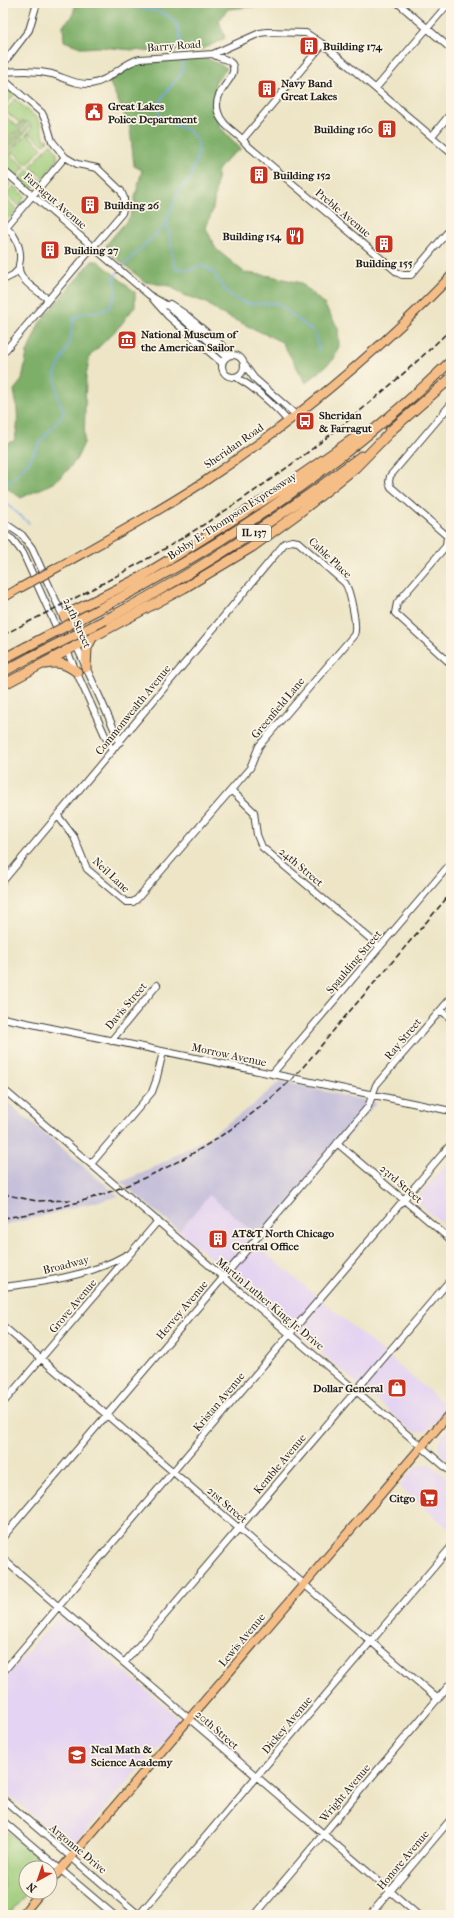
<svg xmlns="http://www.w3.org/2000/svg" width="454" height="1918" font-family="'IM FELL French Canon',serif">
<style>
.built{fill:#e4d3f2}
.industrial{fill:#c6c0da}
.green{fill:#9dcb79;stroke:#5c744a;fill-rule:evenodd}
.forest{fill:#7eaf69;stroke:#4d6642}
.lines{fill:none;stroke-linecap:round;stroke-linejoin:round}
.stream{stroke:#78a8e2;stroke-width:1.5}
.minor-casing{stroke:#3b3a36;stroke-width:8}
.major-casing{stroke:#3b3a36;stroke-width:10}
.highway-casing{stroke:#3b3a36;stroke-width:11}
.minor{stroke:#fff;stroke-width:6}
.major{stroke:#f6be87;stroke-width:8}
.highway{stroke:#f6be87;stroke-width:9}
.rail{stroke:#1c1c1c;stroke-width:1.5;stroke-dasharray:6 3;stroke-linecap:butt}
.major-bridge-casing{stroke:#3b3a36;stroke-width:10;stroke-linecap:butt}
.highway-bridge-casing{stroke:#3b3a36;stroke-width:11;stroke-linecap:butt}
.major-bridge{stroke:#f6be87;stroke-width:8}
.highway-bridge{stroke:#f6be87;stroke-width:9}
.labels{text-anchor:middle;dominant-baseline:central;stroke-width:3.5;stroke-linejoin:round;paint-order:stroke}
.shield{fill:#fcf5e5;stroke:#5f5d58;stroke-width:1}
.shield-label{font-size:10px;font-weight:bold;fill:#1c1c1c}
.street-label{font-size:11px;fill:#1c1c1c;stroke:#fcf5e5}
.poi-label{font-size:11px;font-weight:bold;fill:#1c1c1c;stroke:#fcf5e5;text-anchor:start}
</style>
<rect width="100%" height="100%" fill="#fcf5e5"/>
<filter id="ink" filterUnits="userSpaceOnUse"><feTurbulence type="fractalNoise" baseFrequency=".025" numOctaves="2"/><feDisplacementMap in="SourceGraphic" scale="8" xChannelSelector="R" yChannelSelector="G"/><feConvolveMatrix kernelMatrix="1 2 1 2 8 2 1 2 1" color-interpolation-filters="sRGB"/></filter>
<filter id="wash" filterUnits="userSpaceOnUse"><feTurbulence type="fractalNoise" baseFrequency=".012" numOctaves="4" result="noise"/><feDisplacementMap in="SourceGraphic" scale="16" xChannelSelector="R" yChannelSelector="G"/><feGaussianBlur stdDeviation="0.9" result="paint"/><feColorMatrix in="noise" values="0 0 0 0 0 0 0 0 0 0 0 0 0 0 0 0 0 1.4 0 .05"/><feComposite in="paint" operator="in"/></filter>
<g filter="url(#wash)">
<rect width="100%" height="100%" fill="#ede5c6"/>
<path class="built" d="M449 1161H451V1231L415 1200Z
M209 1195 261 1238 256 1245 448 1407 429 1429 419 1432 410 1429 179 1231Z
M451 1424V1464L440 1453 438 1448 439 1440Z
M428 1464 433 1466 451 1481V1531L399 1486 416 1466Z
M59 1615 181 1720 71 1848 3 1790V1681Z"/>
<path class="industrial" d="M280 1081 376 1103 261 1238 209 1195 179 1231 121 1182 147 1171 206 1138 252 1106Z
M3 1098 102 1182 119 1196 3 1226Z"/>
<path class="green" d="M3 83 16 93 3 108Z
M15 99 39 120 45 140 49 139 44 145 29 133 28 135 42 148 27 165 13 152 11 155 25 167 17 177 3 164V154L30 123 28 122 3 152V148L25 122H27H21H23L3 145V114L17 126 20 123 5 111ZM31 125 32 128 7 157H9H5Z
M51 143 57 153V160L43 178 30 167Z
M28 169 41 181 34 187H29L20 179Z
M3 176 11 183 4 193H3Z
M14 186 25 196 19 206 6 195Z
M4 197 17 209 8 219 4 221Z
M3 1828 50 1867 26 1868V1892H28L8 1915H3Z"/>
<path class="forest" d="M76 3H292L228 9 219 21 225 38 203 49 154 52 100 47 83 48 64 41 63 25 72 17Z
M204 57 227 68 215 82 219 126 241 149 229 157 218 170 213 209 206 228 216 249 245 273 271 276 301 283 324 304 338 328 339 346 334 359 306 383 282 342 220 313 205 302 183 295 170 286 145 282 107 250 106 245 130 217 142 170 134 166 130 127 109 81 129 67 154 61Z
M92 261H98L135 292V306L120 326 90 356 86 376 84 443 76 460 65 473 53 483 21 498 3 485V445L14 441C20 424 17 407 14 390L22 380 27 353 39 324 49 311Z"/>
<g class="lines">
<path class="stream" d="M122 3C127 7 133 7 139 8 173 13 181 18 181 54
M167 222 175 268 186 270 203 266 211 270 226 291 239 301 251 304 277 303 314 332 319 350
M121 268 164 226 180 188 190 180 199 151 197 140 189 131 160 118C153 97 175 86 183 70L181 58
M3 485 16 476 28 463 41 441 64 413 58 398 55 375 69 343 74 318 81 314 108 309C116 298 118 290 114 277L119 271
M3 501 29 523"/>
</g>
</g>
<g filter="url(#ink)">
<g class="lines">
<g class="minor-casing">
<path id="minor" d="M398 3 451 49
M213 54C219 59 228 58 232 64 240 78 211 90 218 112 222 127 239 133 247 145L398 273 402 275H411L451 228
M3 64 29 30 37 3
M3 72C20 71 35 70 52 74 65 78 76 85 91 84 110 81 122 63 140 59L213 54 260 33 267 32 306 33 323 44 451 153
M3 79 42 113 47 124 52 141 65 157 77 164 97 168 121 191 124 198V205L122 213 3 353
M376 88 449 3
M432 136 451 113
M243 139 323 44
M3 170 149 295 168 306 227 357
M3 225C14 231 21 247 20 259 20 262 18 266 19 269 20 281 39 292 48 299
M6 227 65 157
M3 280 13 275 19 269
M153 299 168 316 222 363
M170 304 185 314 232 354
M222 366a11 11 0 1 1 22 0a11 11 0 1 1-22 0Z
M244 364 254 378 296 415
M236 377C255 388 273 404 288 421
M451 404 390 476 389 482 391 487 447 536 446 546 397 603 395 613 451 664
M3 522 22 535 32 548 120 742
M3 533 13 540 23 553 112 751
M231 790 254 812 257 835 262 847 380 947
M3 881 285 543 292 541 298 542 345 583C350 590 358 627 354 635L259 746 250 768 137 899 133 902H126L87 869 74 837 58 816
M441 1010 451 1019
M3 1018 451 1111
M111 1041 157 985
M272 1074 451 863
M3 1089 451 1472
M337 1143 451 1240
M91 1164 152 1092 156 1081 163 1052
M3 1287C44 1282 90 1276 126 1255
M3 1326 438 1699
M3 1403 158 1221
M3 1537 368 1107 376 1085 451 998
M3 1559 418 1915
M124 1663 451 1279
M3 1672 451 1144
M3 1799 139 1915
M3 1821 114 1915
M139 1915 451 1547
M255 1915 451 1683
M370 1915 451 1819"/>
</g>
<g class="major-casing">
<path id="major" d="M60 566C108 539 156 513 202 483 292 423 376 354 451 276
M3 598 18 589
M50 1882 451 1412
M22 1915 41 1892"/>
</g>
<g class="highway-casing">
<path id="highway" d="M389 432 451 378
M99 609C227 544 347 461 451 361
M64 616 139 578 177 555 277 492 363 432
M105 620C195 573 280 518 361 456
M3 659 26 647
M45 664C59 661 66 664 77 672
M86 668 87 648 92 638
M3 672 31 657
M3 685 184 588 252 547 300 512 355 468 393 429"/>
</g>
<use href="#minor" class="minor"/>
<use href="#major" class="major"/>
<use href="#highway" class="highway"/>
<path class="rail" d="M3 635C58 607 113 579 166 548 269 486 365 413 451 329
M3 1194 36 1201 71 1200
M3 1218C110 1204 214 1154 292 1079 312 1058 330 1034 349 1012 383 973 417 933 451 893"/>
<g class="major-bridge-casing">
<path id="major-bridge" d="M18 589 60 566"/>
</g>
<g class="highway-bridge-casing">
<path id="highway-bridge" d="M26 647 99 609
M31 657 105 620"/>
</g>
<use href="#major-bridge" class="major-bridge"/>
<use href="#highway-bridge" class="highway-bridge"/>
</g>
</g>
<defs>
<g id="building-square" transform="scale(1)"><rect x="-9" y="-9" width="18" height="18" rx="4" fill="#c8321e" stroke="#fcf5e5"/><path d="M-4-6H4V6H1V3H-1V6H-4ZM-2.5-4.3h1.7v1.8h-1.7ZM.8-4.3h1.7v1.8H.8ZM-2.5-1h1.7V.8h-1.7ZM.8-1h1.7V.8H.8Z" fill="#fff"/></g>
<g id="civic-square" transform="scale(1)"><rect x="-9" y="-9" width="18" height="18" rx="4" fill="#c8321e" stroke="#fcf5e5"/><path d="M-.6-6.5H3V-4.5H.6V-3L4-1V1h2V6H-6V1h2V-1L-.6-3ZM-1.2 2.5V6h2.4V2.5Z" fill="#fff"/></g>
<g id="restaurant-square" transform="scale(1)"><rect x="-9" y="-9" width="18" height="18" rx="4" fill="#c8321e" stroke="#fcf5e5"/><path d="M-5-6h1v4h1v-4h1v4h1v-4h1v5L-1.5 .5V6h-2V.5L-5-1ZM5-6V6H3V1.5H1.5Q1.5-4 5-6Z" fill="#fff"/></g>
<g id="museum-square" transform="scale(1)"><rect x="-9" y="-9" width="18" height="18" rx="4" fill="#c8321e" stroke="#fcf5e5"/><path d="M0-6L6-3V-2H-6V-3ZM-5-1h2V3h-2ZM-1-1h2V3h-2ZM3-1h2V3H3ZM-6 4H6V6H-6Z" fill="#fff"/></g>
<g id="bus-square" transform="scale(1)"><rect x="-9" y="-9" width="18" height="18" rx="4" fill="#c8321e" stroke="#fcf5e5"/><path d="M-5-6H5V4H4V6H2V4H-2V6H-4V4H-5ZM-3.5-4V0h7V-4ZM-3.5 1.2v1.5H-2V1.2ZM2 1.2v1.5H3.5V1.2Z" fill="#fff"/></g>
<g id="shop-square" transform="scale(1)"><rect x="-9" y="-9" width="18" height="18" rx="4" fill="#c8321e" stroke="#fcf5e5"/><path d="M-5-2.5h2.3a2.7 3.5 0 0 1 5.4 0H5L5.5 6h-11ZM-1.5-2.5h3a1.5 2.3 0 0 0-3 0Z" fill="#fff"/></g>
<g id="supermarket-square" transform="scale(1)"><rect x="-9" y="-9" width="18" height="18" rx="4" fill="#c8321e" stroke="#fcf5e5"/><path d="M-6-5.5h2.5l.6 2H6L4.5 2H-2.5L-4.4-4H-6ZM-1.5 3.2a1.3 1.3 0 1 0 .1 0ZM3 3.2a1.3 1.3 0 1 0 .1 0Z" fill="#fff"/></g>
<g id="school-square" transform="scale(1)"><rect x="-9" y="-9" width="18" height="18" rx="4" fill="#c8321e" stroke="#fcf5e5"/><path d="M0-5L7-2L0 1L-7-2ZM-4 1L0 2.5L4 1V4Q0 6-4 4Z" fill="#fff"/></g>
</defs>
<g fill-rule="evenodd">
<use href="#building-square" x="309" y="46"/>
<use href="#building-square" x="267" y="89"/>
<use href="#civic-square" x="94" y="112"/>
<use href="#building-square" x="387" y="129"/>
<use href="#building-square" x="259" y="175"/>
<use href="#building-square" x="90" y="205"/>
<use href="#restaurant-square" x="295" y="236"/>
<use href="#building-square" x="384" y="244"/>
<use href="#building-square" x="50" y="250"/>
<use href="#museum-square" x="127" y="340"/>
<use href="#bus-square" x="305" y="421"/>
<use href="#building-square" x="218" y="1239"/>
<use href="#shop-square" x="397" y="1388"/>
<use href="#supermarket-square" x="429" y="1498"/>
<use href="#school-square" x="77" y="1755"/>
</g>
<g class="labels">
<rect class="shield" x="237" y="525" width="34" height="16" rx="3"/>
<g class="shield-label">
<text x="254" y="533">IL 137</text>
</g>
<g class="street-label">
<text transform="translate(174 46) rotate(-4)">Barry Road</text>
<text transform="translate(55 201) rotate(41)">Farragut Avenue</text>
<text transform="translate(343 213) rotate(40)">Preble Avenue</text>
<text transform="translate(234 446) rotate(-35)">Sheridan Road</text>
<text transform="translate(232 516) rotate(-33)">Bobby E. Thompson Expressway</text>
<text transform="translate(330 558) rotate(43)">Cable Place</text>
<text transform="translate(77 623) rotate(66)">24th Street</text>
<text transform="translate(278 708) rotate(-50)">Greenfield Lane</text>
<text transform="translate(133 710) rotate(-51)">Commonwealth Avenue</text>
<text transform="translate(301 867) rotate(40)">24th Street</text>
<text transform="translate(111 875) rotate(43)">Neil Lane</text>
<text transform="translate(354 962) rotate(-50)">Spaulding Street</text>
<text transform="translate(126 1006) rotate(-50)">Davis Street</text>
<text transform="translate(403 1039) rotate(-50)">Ray Street</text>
<text transform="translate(229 1055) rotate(12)">Morrow Avenue</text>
<text transform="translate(401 1184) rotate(41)">23rd Street</text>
<text transform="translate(66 1265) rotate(-14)">Broadway</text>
<text transform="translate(270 1304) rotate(40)">Martin Luther King Jr. Drive</text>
<text transform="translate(73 1306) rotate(-50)">Grove Avenue</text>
<text transform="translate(182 1310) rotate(-50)">Hervey Avenue</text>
<text transform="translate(219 1402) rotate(-50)">Kristan Avenue</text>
<text transform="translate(280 1464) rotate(-50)">Kemble Avenue</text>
<text transform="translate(227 1505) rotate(41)">21st Street</text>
<text transform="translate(242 1640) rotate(-50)">Lewis Avenue</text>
<text transform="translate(287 1725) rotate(-50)">Dickey Avenue</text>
<text transform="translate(217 1730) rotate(41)">20th Street</text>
<text transform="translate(345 1793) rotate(-50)">Wright Avenue</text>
<text transform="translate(78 1849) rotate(40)">Argonne Drive</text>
<text transform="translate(403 1860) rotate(-50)">Honore Avenue</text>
</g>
<g class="poi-label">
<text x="323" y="46">Building 174</text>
<text x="281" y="83">Navy Band<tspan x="281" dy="13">Great Lakes</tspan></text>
<text x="108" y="106">Great Lakes<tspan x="108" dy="13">Police Department</tspan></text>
<text x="373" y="129" text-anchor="end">Building 160</text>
<text x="273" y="175">Building 152</text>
<text x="104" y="205">Building 26</text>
<text x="281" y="236" text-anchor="end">Building 154</text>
<text x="64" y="250">Building 27</text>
<text x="384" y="263" text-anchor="middle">Building 155</text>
<text x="141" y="334">National Museum of<tspan x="141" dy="13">the American Sailor</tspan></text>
<text x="319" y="415">Sheridan<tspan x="319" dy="13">&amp; Farragut</tspan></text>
<text x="232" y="1233">AT&amp;T North Chicago<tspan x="232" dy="13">Central Office</tspan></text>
<text x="383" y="1388" text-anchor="end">Dollar General</text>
<text x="415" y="1498" text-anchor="end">Citgo</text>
<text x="91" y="1749">Neal Math &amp;<tspan x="91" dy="13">Science Academy</tspan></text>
</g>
</g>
<rect width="454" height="1918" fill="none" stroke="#fcf5e5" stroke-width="16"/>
<g transform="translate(38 1880) rotate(220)"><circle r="19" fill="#fcf5e5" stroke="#a29e95"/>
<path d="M0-3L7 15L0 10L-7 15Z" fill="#c8321e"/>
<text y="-6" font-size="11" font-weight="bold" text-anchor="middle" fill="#1c1c1c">N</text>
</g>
</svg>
